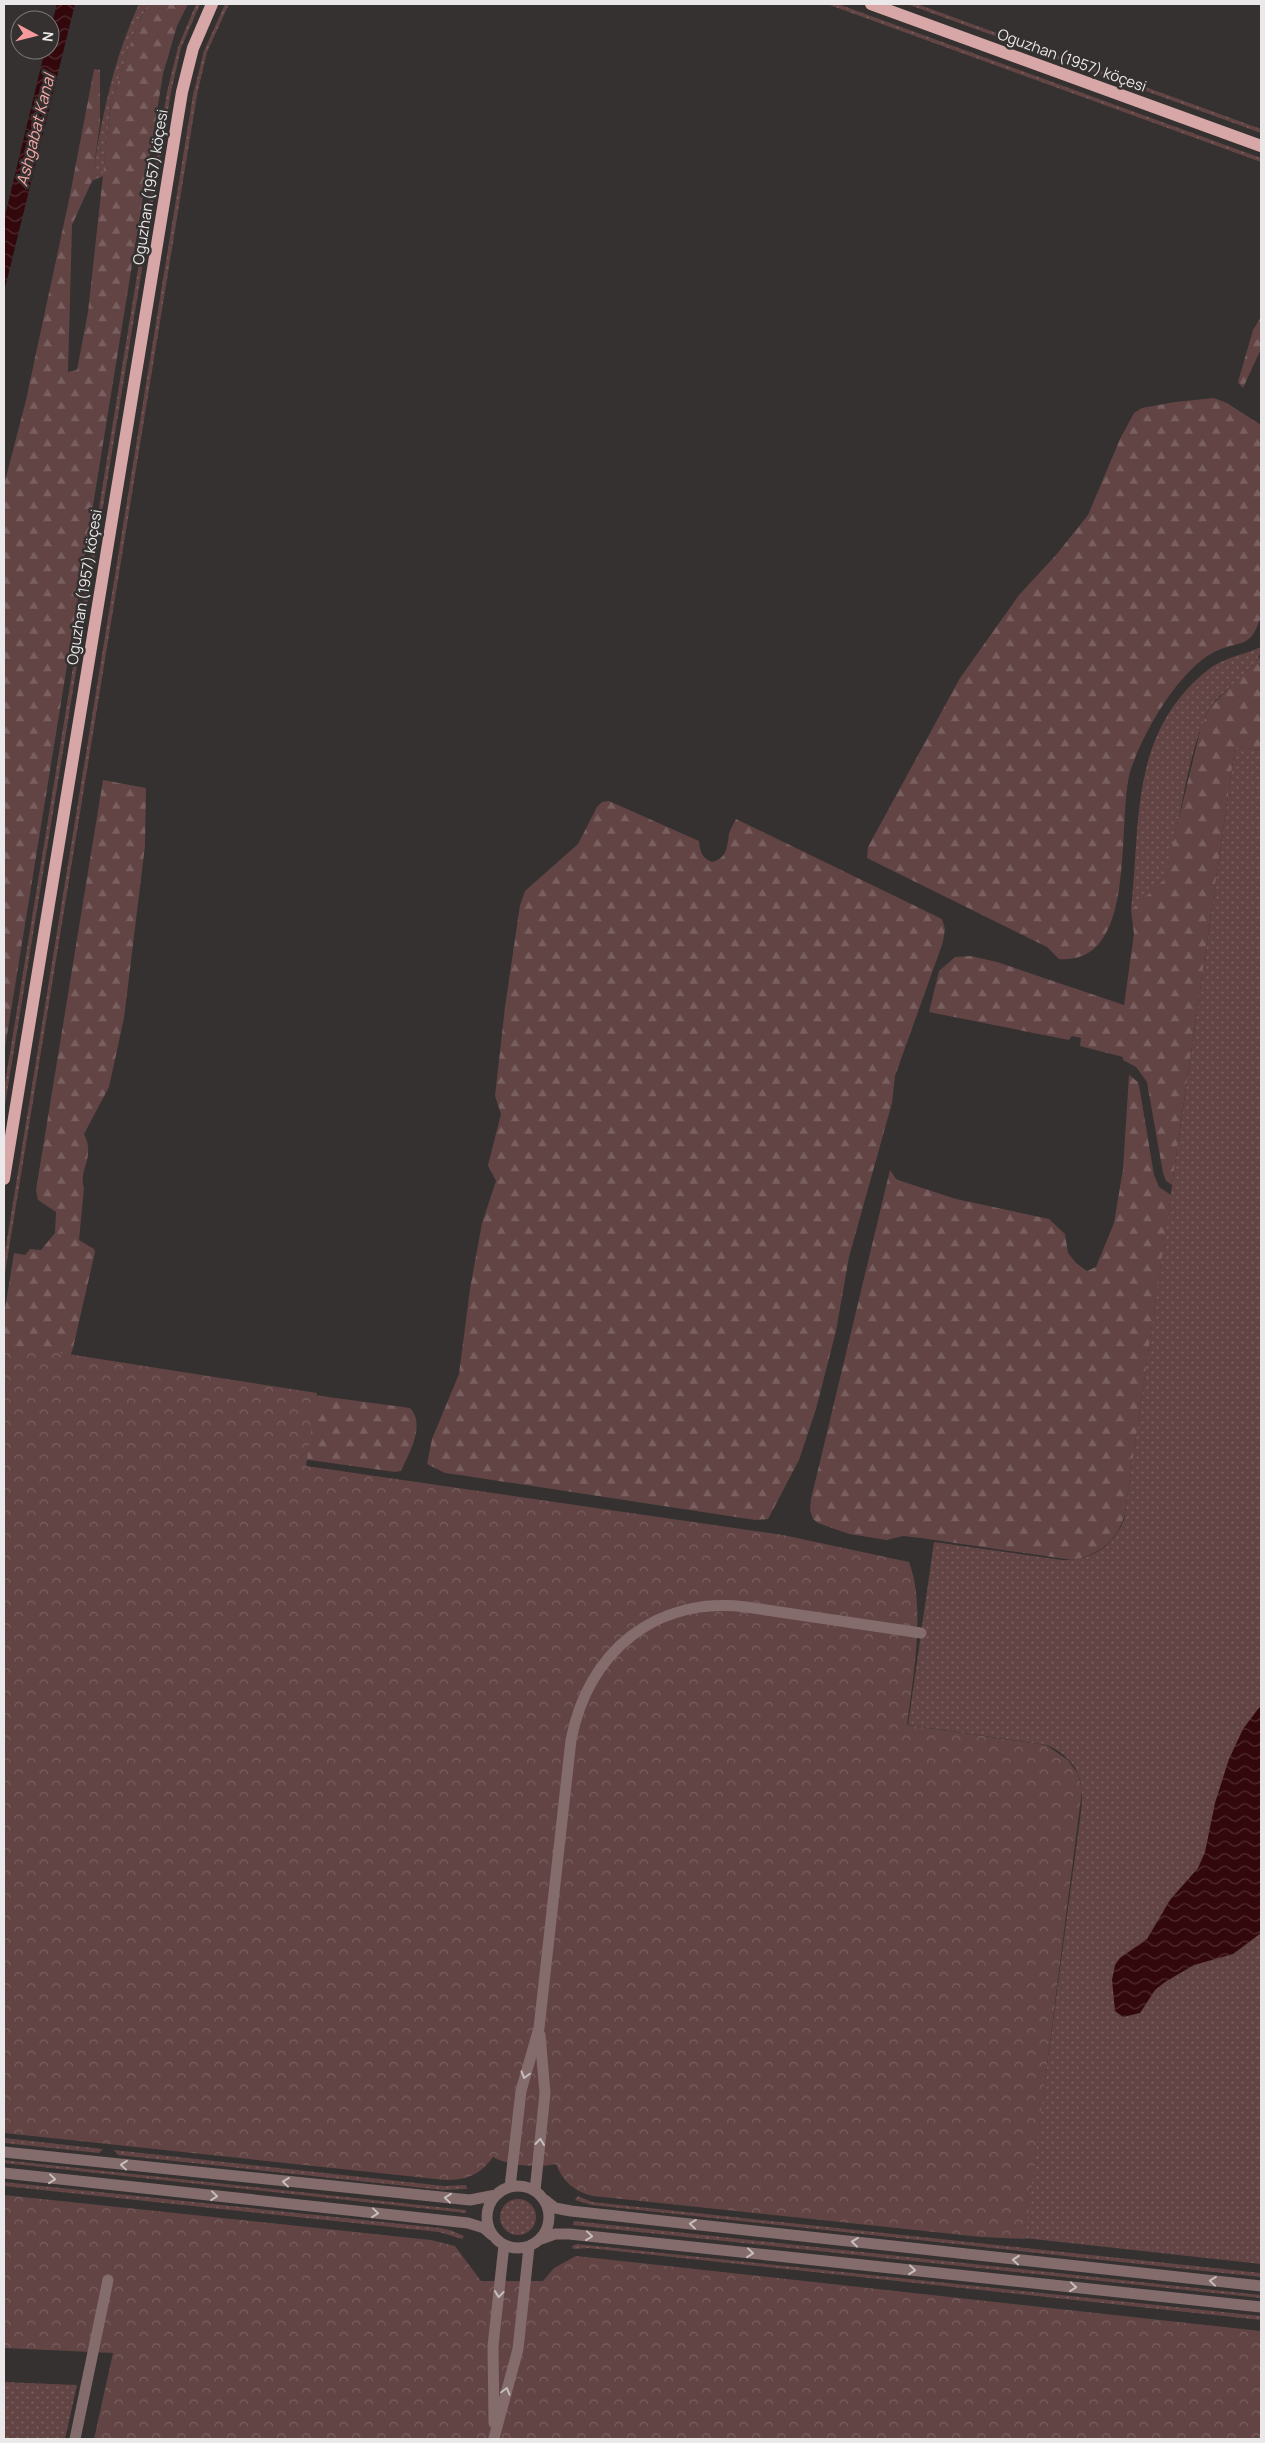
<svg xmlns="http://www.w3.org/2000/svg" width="1265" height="2443" font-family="Manrope,sans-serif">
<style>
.grass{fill:url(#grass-dots)}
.forest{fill:url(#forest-firs)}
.park{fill:url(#park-crowns)}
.water{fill:url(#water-waves)}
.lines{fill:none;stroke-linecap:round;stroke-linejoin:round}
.minor{stroke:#846c6c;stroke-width:11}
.major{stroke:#d7a6a6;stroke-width:12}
.oneway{stroke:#c6bdbd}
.labels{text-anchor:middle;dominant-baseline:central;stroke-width:5;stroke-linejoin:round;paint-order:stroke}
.street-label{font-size:15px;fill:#eae8e8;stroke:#343130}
.water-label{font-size:16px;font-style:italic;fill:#f9a7a7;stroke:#343130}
</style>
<defs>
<pattern id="grass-dots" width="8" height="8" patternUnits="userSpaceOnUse" patternTransform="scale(1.25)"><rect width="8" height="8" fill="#624444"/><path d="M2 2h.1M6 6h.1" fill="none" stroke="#795f5f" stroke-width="1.8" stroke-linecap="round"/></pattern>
<pattern id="forest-firs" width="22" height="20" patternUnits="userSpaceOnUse" patternTransform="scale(1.25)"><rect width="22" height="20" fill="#624444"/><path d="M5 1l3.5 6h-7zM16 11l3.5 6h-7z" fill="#795f5f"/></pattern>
<pattern id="park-crowns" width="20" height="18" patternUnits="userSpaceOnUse" patternTransform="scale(1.25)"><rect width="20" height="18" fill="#624444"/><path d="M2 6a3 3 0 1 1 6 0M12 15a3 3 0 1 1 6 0" fill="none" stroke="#795f5f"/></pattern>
<pattern id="water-waves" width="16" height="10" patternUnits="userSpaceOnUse" patternTransform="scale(1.25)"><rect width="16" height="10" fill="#32080c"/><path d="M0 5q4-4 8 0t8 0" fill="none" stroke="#502c2f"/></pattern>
</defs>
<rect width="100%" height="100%" fill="#343130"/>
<path class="grass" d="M139 4H148L134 34 111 102 103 176 92 181C101 120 113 60 139 4Z
M196 4H200L181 48 171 92 4 1111V1089L167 92 178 47Z
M225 4H229L207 52 197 95 4 1279V1258L193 95 204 51Z
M827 4H838L1261 158V162Z
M907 4H917L1261 129V133Z
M1261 647C1261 671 1218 689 1207 713 1191 749 1185 789 1177 827 1174 843 1172 864 1165 879 1161 887 1139 903 1131 910 1141 820 1129 732 1209 669 1224 657 1244 655 1261 647Z
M1235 747 1261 750V2264L1024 2238 1080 1819C1085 1785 1082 1761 1047 1745L908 1725 934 1542 1062 1560C1091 1561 1113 1547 1124 1520Z
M4 2138 103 2149 99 2153 4 2143Z
M114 2150 444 2186 466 2185 467 2189 443 2190 118 2155Z
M4 2160 466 2210V2213L4 2163Z
M4 2182 440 2228 450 2230 464 2236 462 2239 439 2232 4 2186Z
M578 2196 592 2202 1261 2273V2277L592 2205 575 2200Z
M500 2217a18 18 0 1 1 36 0a18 18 0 1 1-36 0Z
M574 2221 1261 2295V2298L573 2225Z
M577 2244 1261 2316V2320L588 2248 573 2249 572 2246Z
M4 2382 77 2385 65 2439H4Z"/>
<path class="forest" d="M148 4H188L177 26 163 74 4 1054V485L26 400 70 195 94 69 100 70V124L92 181 72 225 68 372 77 370 88 312 111 102 134 34Z
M1261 317V349L1243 388 1238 382 1253 330Z
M1214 398 1227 403 1261 425V617C1258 623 1256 632 1251 637 1245 644 1235 644 1227 647 1216 650 1205 657 1197 664 1169 689 1143 734 1131 769 1115 817 1141 966 1059 959L1047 947 867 858 868 847 960 678 1019 595 1056 555 1088 515 1120 439 1134 413 1142 408 1175 402Z
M1261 656V750L1235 747 1172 1185 1166 1181 1163 1173 1147 1082 1136 1067 1123 1060V1057L1080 1046 1081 1038 1072 1036 1069 1040 929 1012 939 971 955 957 971 956 997 962 1124 1005 1134 934 1131 910 1164 880 1201 727 1210 707Z
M103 780 146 788 145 846 124 1018 109 1087 84 1134C96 1157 78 1170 84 1188L79 1240 94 1249 95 1252 73 1348 65 1373 4 1516V1315L14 1253 25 1255 30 1249 41 1250 55 1233 56 1212 38 1200 36 1190Z
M609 801 699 841C700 852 702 858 712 862 727 858 727 848 729 834 730 829 734 824 736 819L942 919 945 929 943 942 895 1076 892 1103 849 1257 836 1331 816 1409 799 1460 768 1519 755 1520 460 1475 445 1473 427 1464 432 1439 459 1374 470 1289 482 1223 496 1181 488 1165 501 1114 495 1096 505 1007 520 905 525 891 578 844 597 807 602 802Z
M1129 1075 1138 1082 1140 1091 1154 1175 1159 1187 1171 1195 1125 1513C1119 1539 1099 1556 1072 1560L921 1538 903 1536 887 1540 849 1534 818 1523 813 1519 810 1510 811 1499 890 1170 896 1179 901 1181 956 1199 1049 1219 1065 1234 1068 1253 1076 1263 1087 1271 1096 1267 1114 1223 1123 1169Z
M180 1377 410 1408C426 1425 409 1453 401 1471L395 1472 182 1442Z"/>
<path class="park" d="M4 1344 317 1393 306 1466 783 1535 909 1562C926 1606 913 1678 907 1725L1046 1745 1068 1760 1078 1774 1082 1790 1025 2239 981 2237 593 2196C575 2192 562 2181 556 2164 539 2168 508 2166 493 2157 480 2175 467 2180 445 2180L4 2133Z
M4 2195 431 2240 455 2246 481 2281H543L554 2268 576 2256 1261 2331V2439H94L113 2353 4 2348Z"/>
<path class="water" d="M57 4H75L4 292V220L45 50H50V31Z
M1261 1705V1933L1233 1954 1194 1965 1165 1982 1155 1990 1140 2013 1123 2017 1115 2011 1112 1980 1115 1965 1120 1958 1147 1939 1170 1900 1198 1868 1205 1852 1215 1803 1229 1759 1243 1729Z"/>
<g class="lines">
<path class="minor" d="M4 2152 470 2200 496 2195
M4 2173 468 2223 484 2228 492 2235
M487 2217a31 31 0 1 1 62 0a31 31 0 1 1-62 0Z
M510 2187 521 2091 539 2028 571 1740C588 1652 655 1596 746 1607L921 1633
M535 2191 545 2093 540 2035
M545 2200 555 2208 571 2211 1261 2286
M541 2239 555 2234H569L1261 2307
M494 2423 493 2346 504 2245
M494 2438 518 2349 529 2247
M75 2439 108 2280"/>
<path class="major" d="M871 4 1261 146
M4 1179 182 92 193 48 212 4"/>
</g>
<defs><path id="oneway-chevron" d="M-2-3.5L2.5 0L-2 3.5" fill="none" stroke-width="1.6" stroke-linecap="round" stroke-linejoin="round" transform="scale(1.25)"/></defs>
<g class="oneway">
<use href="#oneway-chevron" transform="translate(525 2075) rotate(106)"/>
<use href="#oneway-chevron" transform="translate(540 2142) rotate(-84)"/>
<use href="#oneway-chevron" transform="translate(124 2165) rotate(-174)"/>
<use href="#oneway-chevron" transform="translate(52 2179) rotate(6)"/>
<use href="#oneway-chevron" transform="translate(286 2182) rotate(-174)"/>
<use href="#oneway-chevron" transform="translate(214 2196) rotate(6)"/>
<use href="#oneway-chevron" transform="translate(448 2198) rotate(-174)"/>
<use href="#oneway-chevron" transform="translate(375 2213) rotate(6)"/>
<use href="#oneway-chevron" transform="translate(693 2224) rotate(-174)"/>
<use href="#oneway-chevron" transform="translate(589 2236) rotate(6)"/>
<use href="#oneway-chevron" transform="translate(855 2242) rotate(-174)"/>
<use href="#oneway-chevron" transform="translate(750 2253) rotate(6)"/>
<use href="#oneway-chevron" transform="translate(1016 2260) rotate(-174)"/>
<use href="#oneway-chevron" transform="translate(912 2270) rotate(6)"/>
<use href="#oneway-chevron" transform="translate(1213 2281) rotate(-174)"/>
<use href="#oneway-chevron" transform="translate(1073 2287) rotate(6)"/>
<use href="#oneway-chevron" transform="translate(499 2294) rotate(96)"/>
<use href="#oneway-chevron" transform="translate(506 2391) rotate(-75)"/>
</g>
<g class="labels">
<g class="street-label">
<text transform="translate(1072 60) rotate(20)">Oguzhan (1957) köçesi</text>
<text transform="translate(150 187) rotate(-81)">Oguzhan (1957) köçesi</text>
<text transform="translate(84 587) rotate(-81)">Oguzhan (1957) köçesi</text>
</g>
<g class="water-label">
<text transform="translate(35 130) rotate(-76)">Ashgabat Kanal</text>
</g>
</g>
<rect width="1265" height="2443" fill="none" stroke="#eae8e8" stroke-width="10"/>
<g transform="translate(35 35) rotate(97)"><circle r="24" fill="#343130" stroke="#7d7a7a"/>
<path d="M0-4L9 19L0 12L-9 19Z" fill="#f59b9c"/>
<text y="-8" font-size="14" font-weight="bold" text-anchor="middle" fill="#eae8e8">N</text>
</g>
</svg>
